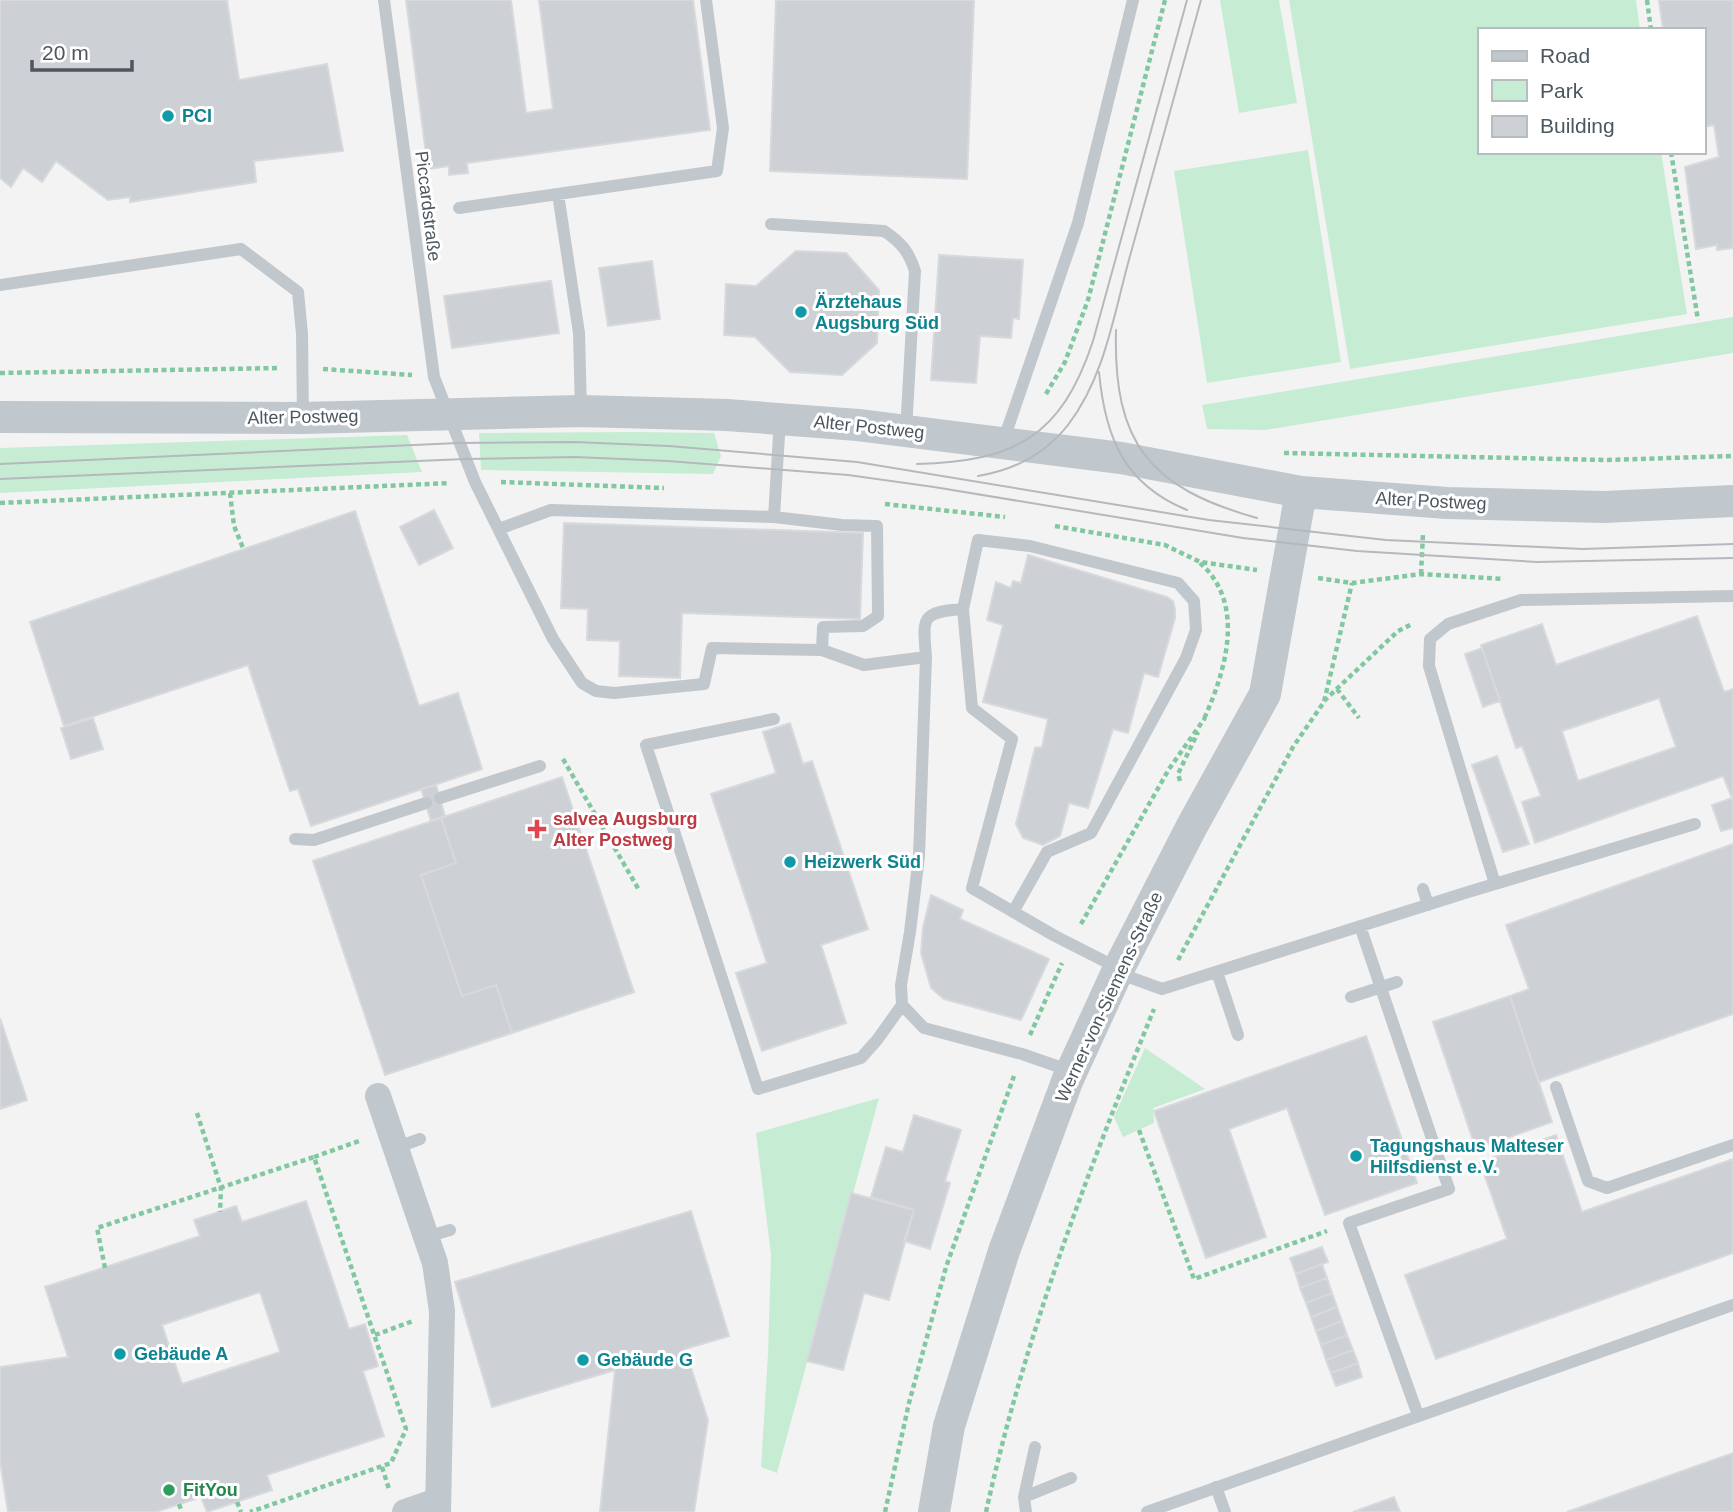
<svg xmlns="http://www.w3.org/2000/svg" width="1733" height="1512" font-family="Helvetica,sans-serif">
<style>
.green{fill:#c6edd3}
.building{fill:#cdd0d4;stroke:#d7d9dd;stroke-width:2;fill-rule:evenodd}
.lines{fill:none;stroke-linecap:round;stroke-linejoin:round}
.path{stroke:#81c8a0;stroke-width:4.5;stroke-dasharray:5 3.5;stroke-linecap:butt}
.service{stroke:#c0c7cd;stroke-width:12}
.minor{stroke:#c0c7cd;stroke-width:26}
.tertiary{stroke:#c0c7cd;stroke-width:32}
.tram{stroke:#b5b8bc;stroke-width:2}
.culture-dot{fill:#0f9aa8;stroke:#fff;stroke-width:2.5}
.health-dot{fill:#e0444e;stroke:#fff;stroke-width:2.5}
.leisure-dot{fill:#2e9e5b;stroke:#fff;stroke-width:2.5}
.labels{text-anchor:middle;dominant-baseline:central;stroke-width:6;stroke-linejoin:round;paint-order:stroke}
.culture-label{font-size:18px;font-weight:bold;fill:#0d838f;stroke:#fff;text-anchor:start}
.street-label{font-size:18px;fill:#4c575e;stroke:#fff}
.health-label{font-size:18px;font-weight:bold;fill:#be3a42;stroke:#fff;text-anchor:start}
.leisure-label{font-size:18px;font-weight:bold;fill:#27864d;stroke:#fff;text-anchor:start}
</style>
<rect width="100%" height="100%" fill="#f4f3f3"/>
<path class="green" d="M1220 0H1279L1297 103 1239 113Z
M1289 0H1636L1640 30H1479V152H1661L1687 314 1350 369Z
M1308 150 1341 362 1207 383 1174 171Z
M1733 317V353L1265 430 1207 429 1202 405Z
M636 432 714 433 721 456 713 474 481 470 479 433Z
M407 435 422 472 0 493V448Z
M1145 1048 1205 1089 1153 1108 1154 1123 1123 1137 1114 1117Z
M879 1098 777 1473 761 1467 768 1354 771 1255 756 1133Z"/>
<path class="building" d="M0 0H227L239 80 327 64 343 151 254 161 256 182 130 202V197L108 200 56 161 42 182 23 168 11 187 0 178Z
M406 0H511L526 113 553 109 539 0H693L710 130 467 163 468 173 449 175V166L428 169Z
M776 0H974L967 179 770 171Z
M1659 0H1733V248L1717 250V245L1696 249 1685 167 1719 157 1714 125 1703 127V30H1663Z
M796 251 846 253 879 290 877 343 842 375 790 372 755 337 724 335 726 284 756 286Z
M939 255 1023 260 1019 319 1013 318 1011 338 980 336 976 383 931 380Z
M652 261 660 319 608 326 599 268Z
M551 281 559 333 452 348 444 296Z
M434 510 453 548 419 565 400 527Z
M355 511 419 706 458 693 482 769 311 826 298 789 290 791 248 665 64 726 30 622Z
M564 523 863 533 860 619 682 613 680 678 619 676 620 641 587 640 588 609 561 608Z
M1028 555 1167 597 1173 601 1175 609V618L1158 677 1144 673 1128 733 1113 729 1088 808 1069 803 1060 836 1043 845 1023 838 1016 824 1035 748 1042 747 1048 719 983 702 1003 625 987 620 996 582 1011 588 1013 581 1021 583Z
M1697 616 1724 692 1733 689V828L1721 831 1712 805 1732 798 1723 776 1535 843 1522 802 1541 796 1522 746 1516 748 1481 645 1542 624 1556 665ZM1659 698 1676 747 1578 781 1562 731Z
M1482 648 1500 701 1483 707 1465 654Z
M93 718 103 749 71 759 61 728Z
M790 723 803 764 812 761 868 929 821 945 846 1023 762 1051 736 973 767 963 711 794 776 773 763 732Z
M1497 756 1529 844 1503 852 1472 765Z
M562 777 634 992 512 1033 496 985 462 996 421 875 456 863 441 818Z
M436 785 445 816 431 821 421 789Z
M441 818 456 863 421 875 462 996 496 985 512 1033 385 1075 313 861Z
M1733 844V1014L1539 1082 1510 996 1529 989 1506 925Z
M931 895 963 910 960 919 1049 959 1021 1020 944 999 931 988 921 953 923 928Z
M1510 996 1552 1122 1476 1149 1433 1022Z
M0 1018 27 1100 0 1109Z
M1366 1036 1417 1183 1325 1215 1287 1108 1229 1129 1266 1237 1206 1258 1154 1111Z
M914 1115 961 1130 945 1181 950 1183 930 1249 904 1241 914 1210 871 1197 886 1147 903 1152Z
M1556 1135 1582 1212 1733 1159V1253L1436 1359 1405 1275 1507 1239 1480 1162Z
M851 1193 914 1210 889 1300 864 1293 843 1370 807 1361Z
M306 1201 349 1329 365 1324 378 1366 363 1371 384 1436 267 1475 272 1490 207 1512 201 1497 156 1512H8L0 1461V1367L68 1357 45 1287 200 1236 194 1220 236 1206 242 1222ZM260 1292 280 1352 182 1384 162 1325Z
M691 1211 729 1336 685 1349 708 1420 694 1512H600L615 1370 492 1407 455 1282Z
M1322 1247 1328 1262 1296 1274 1290 1258Z
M1322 1264 1327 1278 1300 1288 1296 1274Z
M1327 1278 1332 1293 1306 1303 1300 1288Z
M1332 1293 1337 1307 1311 1317 1306 1303Z
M1337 1307 1342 1321 1316 1331 1311 1317Z
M1342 1321 1347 1335 1321 1345 1316 1331Z
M1347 1335 1353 1350 1326 1360 1321 1345Z
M1353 1350 1358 1363 1331 1373 1326 1360Z
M1358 1363 1362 1377 1336 1386 1331 1373Z
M1733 1453V1512H1567Z
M1394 1497 1400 1512H1353Z"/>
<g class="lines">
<path class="path" d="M1647 0 1651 30
M1671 152 1698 320
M323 369 412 375
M0 373 279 368
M1046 394 1065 362 1088 300 1165 0
M1284 453 1607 460 1733 456
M501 482 664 488
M230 493 234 526 243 548
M0 503 450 483
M885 504 1005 517
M1055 526 1165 545 1200 562 1257 570
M1200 563C1205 568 1211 573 1214 579 1242 620 1222 680 1203 721
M1421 574 1423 534
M1318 578 1352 583 1421 574 1504 579
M1337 689 1359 718
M1324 701 1398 631 1412 624
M563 759 639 890
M1180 781 1178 774 1198 732
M1081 924 1169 769 1205 718
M1178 960 1293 747 1324 702 1352 583
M1030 1035 1062 963
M197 1113 221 1188 220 1212
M1139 1130 1194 1279 1327 1231
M314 1157 362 1140
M105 1268 97 1228 314 1157 406 1429 391 1463 250 1512
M375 1335 413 1321
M382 1467 389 1489
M237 1502 241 1512
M179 1504 182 1512
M885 1512 909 1403 946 1267 1014 1076
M986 1512C1024 1339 1087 1173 1154 1009"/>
<path class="service" d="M384 0 434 377 475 482 553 639 582 683 596 691 614 693 704 684 712 648 822 650 864 665 926 657
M459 208 558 194
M771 224 884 231C901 242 909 252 915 271L906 431
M0 285 241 249 298 292 302 334 303 418
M581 411 579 333 558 194 717 171 723 128 706 0
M1003 442 1078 223 1133 0
M774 517 780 419
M499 529 551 510 774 517 842 525 877 526 878 616 863 626 823 627 822 650
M963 609C920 612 923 618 926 657L919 856 910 932 901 985 902 1005 924 1028 1022 1054 1071 1071
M774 719 646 745 758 1089 861 1058 877 1040 902 1005
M440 798 540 766
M295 839 314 840 426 803
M1495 884 1429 666 1430 639 1448 624 1521 600 1733 596
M1423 889 1428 905
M1013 912 1047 852 1091 833 1186 658 1196 630 1194 601 1178 583 1030 546 978 540 963 609 972 708 1012 739 972 888 1055 936 1118 968
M1360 926 1449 1189 1349 1223 1418 1415
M1217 972 1238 1035
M1118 973 1162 989 1468 892 1695 824
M1351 997 1397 982
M1556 1087 1588 1181 1607 1188 1733 1145
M395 1148 420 1139
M426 1237 450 1230
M1216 1487 1225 1512
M1024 1497 1071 1478
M1026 1512 1024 1497 1035 1447
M1147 1512 1733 1305"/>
<path class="minor" d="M378 1096 435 1263 442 1311 438 1512
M405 1512 437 1501"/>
<path class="tertiary" d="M0 417 303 418 581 411 727 415 858 425 1121 458 1301 492 1447 503 1604 507 1733 501
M934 1512 949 1426 1004 1251 1068 1079 1119 968 1192 826 1265 694 1301 492"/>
<path class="tram" d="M1116 330C1113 444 1150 488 1257 518
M1099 372C1105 436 1123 484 1187 510
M0 464 458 443 575 442 669 446 857 462 1209 520 1386 540 1583 549 1733 544
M917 464C1014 461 1061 438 1093 341L1187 0
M978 476C1015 470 1045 454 1068 425 1105 377 1114 313 1130 256 1153 171 1178 85 1201 0
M0 479 465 459 575 457 668 461 848 475 934 487 1243 538 1357 551 1537 562 1733 558"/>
</g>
<g class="culture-dot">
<circle cx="168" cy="116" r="7"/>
<circle cx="801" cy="312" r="7"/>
<circle cx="790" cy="862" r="7"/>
<circle cx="1356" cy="1156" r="7"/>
<circle cx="120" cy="1354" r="7"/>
<circle cx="583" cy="1360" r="7"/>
</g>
<path class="health-dot" d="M533.5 818.5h7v7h7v7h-7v7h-7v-7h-7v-7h7z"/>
<circle class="leisure-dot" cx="169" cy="1490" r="7"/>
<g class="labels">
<g class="culture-label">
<text x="182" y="116">PCI</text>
<text x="815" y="302">Ärztehaus<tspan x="815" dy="21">Augsburg Süd</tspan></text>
<text x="804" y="862">Heizwerk Süd</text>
<text x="1370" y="1146">Tagungshaus Malteser<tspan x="1370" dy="21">Hilfsdienst e.V.</tspan></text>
<text x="134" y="1354">Gebäude A</text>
<text x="597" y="1360">Gebäude G</text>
</g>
<g class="street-label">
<text transform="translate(428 206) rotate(83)">Piccardstraße</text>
<text transform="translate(303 417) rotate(-1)">Alter Postweg</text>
<text transform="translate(869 427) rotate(6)">Alter Postweg</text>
<text transform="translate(1431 501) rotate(3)">Alter Postweg</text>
<text transform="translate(1109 997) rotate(-65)">Werner-von-Siemens-Straße</text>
</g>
<g class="health-label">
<text x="553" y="819">salvea Augsburg<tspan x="553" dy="21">Alter Postweg</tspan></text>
</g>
<g class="leisure-label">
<text x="183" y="1490">FitYou</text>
</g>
</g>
<rect x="1478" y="28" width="228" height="126" fill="#ffffff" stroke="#b7bcbf" stroke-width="2"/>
<rect x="1492" y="51" width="35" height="10" fill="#c0c7cd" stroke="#b7bcbf" stroke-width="2"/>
<text x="1540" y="63" font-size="21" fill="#4c575e">Road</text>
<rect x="1492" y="80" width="35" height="21" fill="#c6edd3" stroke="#b7bcbf" stroke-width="2"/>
<text x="1540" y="98" font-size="21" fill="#4c575e">Park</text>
<rect x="1492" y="116" width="35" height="21" fill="#cdd0d4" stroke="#b7bcbf" stroke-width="2"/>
<text x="1540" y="133" font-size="21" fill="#4c575e">Building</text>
<path d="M32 60v10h100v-10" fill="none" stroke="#4c575e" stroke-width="3.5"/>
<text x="42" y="60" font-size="21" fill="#4c575e" stroke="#ffffff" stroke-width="5" paint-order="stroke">20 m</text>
</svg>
